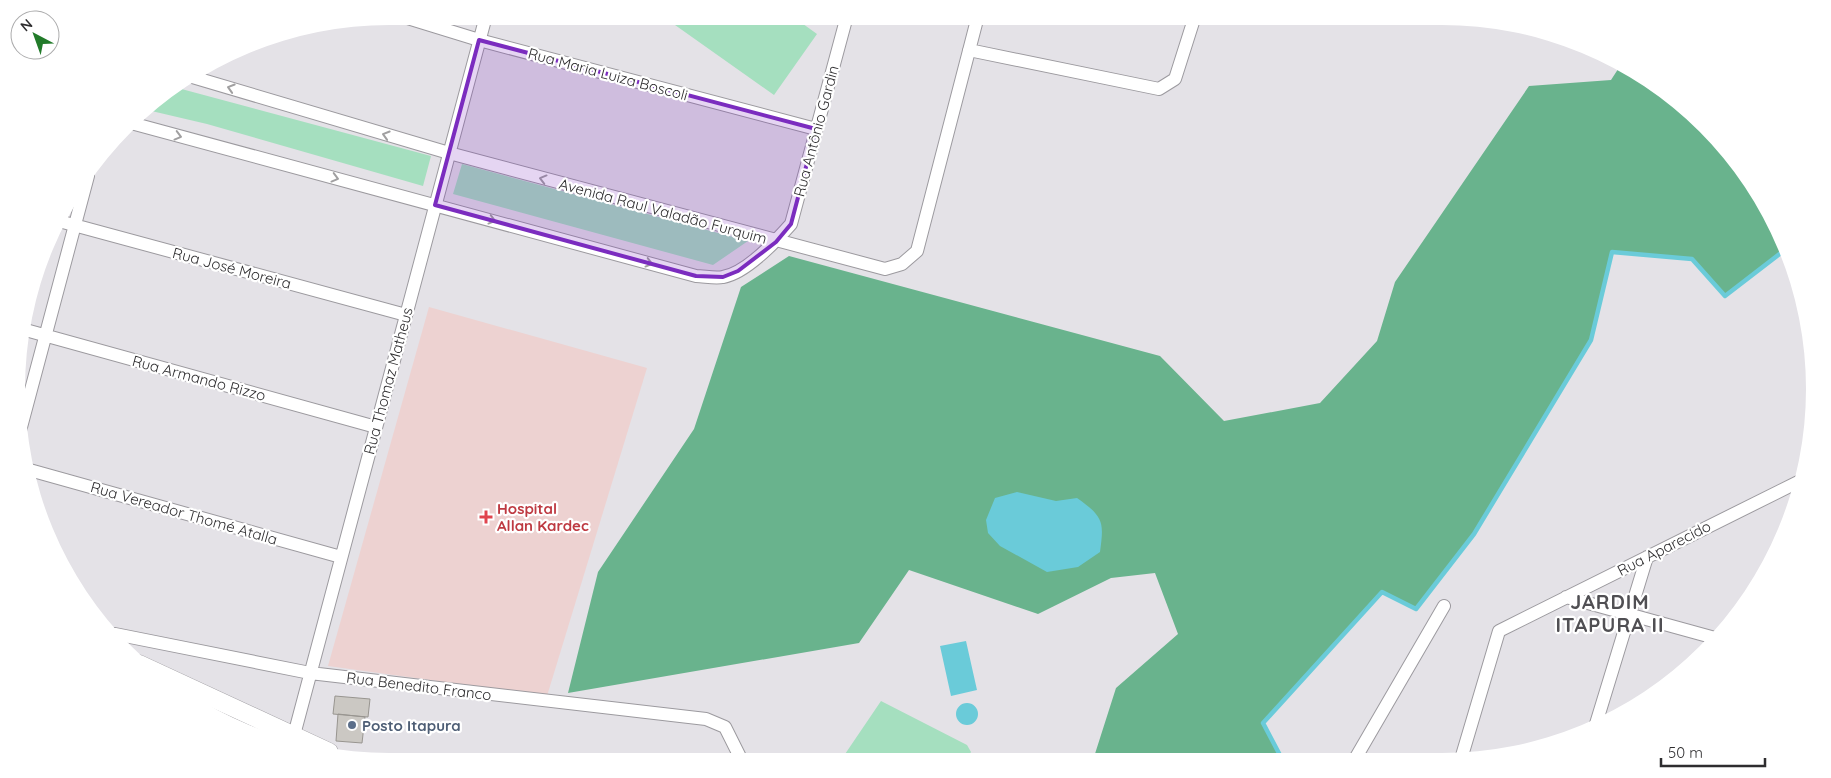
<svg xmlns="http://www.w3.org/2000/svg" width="1831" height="778" font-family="Quicksand,sans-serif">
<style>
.medical{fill:#edd2d1}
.green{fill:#a5dfbf}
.forest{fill:#69b38d}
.water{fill:#6acbd9}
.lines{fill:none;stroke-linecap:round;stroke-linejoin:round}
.stream{stroke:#6acbd9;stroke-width:4.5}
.building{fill:#cbc8c3;stroke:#989590}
.minor-casing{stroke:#9c9a9f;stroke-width:14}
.secondary-casing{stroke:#9c9a9f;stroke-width:19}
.minor{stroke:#fff;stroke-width:12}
.secondary{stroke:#fff;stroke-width:18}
.oneway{stroke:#a1a0a1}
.marked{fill:#7b2cbf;fill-opacity:0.2;stroke:#7b2cbf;stroke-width:4;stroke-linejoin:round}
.health-dot{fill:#e0444e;stroke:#fff;stroke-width:2}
.service-dot{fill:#5c6f8a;stroke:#fff;stroke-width:2}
.labels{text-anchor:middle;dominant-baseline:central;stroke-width:4.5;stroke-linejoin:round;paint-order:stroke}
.street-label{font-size:15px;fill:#2e2d2f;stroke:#fff}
.health-label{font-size:15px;font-weight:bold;fill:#be3a42;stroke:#fff;text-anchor:start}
.service-label{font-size:15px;font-weight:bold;fill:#4e5e75;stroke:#fff;text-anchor:start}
.district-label{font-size:20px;font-weight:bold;letter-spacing:1px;fill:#504f53;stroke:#fff}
</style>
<rect width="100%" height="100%" fill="#e4e2e7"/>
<path class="medical" d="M429 307 647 368 547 696 328 666Z"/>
<path class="green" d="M681 16H792L817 34 774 95 675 25Z
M174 87 431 156 423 186 207 124 143 109Z
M462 164 748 241 713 265 453 194Z
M881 701 967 745 971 752 966 760H841Z"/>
<path class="forest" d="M1622 63C1635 69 1646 79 1657 87 1714 127 1761 183 1786 249L1725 296 1692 259 1612 252 1591 340 1474 534 1416 609 1382 592 1263 723 1282 759 1093 760 1116 688 1178 634 1155 573 1111 578 1038 614 909 570 859 643 568 693 598 572 694 429 741 287 789 256 1160 356 1224 421 1320 403 1377 341 1395 282 1529 86 1611 80Z"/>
<path class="water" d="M1017 492 1056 501 1077 498C1104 517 1104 522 1100 552L1078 567 1047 572 1000 546 988 533 986 520 995 498Z
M966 641 977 690 951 696 940 646Z
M956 714a11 11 0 1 1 22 0a11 11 0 1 1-22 0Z"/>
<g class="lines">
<path class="stream" d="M1282 759 1263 723 1382 592 1416 609 1474 534 1591 340 1612 252 1692 259 1725 296 1786 249"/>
</g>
<path class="building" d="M335 696 370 699 368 717 333 714Z
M338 714 365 717 362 743 336 741Z"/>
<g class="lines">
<g class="minor-casing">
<path id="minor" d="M401 16 479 40 816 129
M969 50 1159 89 1175 79 1195 16
M189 76 449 153 885 269 902 264 917 251 978 16
M131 123 696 276C704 276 715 279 723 277 746 273 776 241 791 224L847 16
M59 221 406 315
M22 329 376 427
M20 431 88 176
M26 469 341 557
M1566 597 1715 638
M115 634 310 673 706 719 725 727 742 761
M1595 727 1647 557
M289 745 294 735 486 16
M1355 759 1444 606
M1461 759 1499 631 1802 480"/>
</g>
<g class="secondary-casing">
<path id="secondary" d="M139 664 329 752"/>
</g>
<use href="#minor" class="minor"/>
<use href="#secondary" class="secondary"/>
</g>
<defs><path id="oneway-chevron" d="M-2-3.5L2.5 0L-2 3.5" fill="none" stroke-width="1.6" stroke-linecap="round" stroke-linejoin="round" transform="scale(1.25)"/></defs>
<g class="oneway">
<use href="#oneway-chevron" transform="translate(231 88) rotate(-163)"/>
<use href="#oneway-chevron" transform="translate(386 135) rotate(-163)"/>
<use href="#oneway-chevron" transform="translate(178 136) rotate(15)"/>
<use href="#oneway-chevron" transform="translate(335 178) rotate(15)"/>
<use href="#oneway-chevron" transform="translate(543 179) rotate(-165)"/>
<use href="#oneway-chevron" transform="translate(492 220) rotate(15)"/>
<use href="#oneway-chevron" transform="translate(649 263) rotate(15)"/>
</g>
<path class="marked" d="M479 40 816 129 791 224 776 242 738 271 723 277 696 276 435 205Z"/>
<path class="health-dot" d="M483.5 509.5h5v5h5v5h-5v5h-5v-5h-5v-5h5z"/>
<circle class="service-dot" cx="352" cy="725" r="5"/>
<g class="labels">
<g class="street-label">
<text transform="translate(608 74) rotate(15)">Rua Maria Luiza Boscoli</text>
<text transform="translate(816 131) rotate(-75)">Rua Antônio Gardin</text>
<text transform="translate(663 211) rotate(15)">Avenida Raul Valadão Furquim</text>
<text transform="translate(232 268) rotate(15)">Rua José Moreira</text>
<text transform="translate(199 378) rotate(15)">Rua Armando Rizzo</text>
<text transform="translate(388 381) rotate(-75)">Rua Thomaz Matheus</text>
<text transform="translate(184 513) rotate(16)">Rua Vereador Thomé Atalla</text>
<text transform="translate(1664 548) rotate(-27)">Rua Aparecido</text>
<text transform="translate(419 686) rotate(7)">Rua Benedito Franco</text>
</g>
<g class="health-label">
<text x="497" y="508">Hospital<tspan x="497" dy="17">Allan Kardec</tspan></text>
</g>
<g class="service-label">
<text x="362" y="725">Posto Itapura</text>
</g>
<g class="district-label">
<text x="1610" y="601">JARDIM<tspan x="1610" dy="23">ITAPURA II</tspan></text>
</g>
</g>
<path d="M0 0H1831V778H0ZM389 25H1442A364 364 0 0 1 1806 389V389A364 364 0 0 1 1442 753H389A364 364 0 0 1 25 389V389A364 364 0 0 1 389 25Z" fill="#fff" fill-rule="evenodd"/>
<g transform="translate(35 35) rotate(319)"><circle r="24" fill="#ffffff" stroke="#ababac"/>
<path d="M0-4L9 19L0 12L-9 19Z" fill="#227b2a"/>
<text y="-8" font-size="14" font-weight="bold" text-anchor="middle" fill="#2e2d2f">N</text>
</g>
<path d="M1661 758v8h104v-8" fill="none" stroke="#2e2d2f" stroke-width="2.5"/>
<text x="1668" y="758" font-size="15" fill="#2e2d2f" stroke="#ffffff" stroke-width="4" paint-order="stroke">50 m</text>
</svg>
